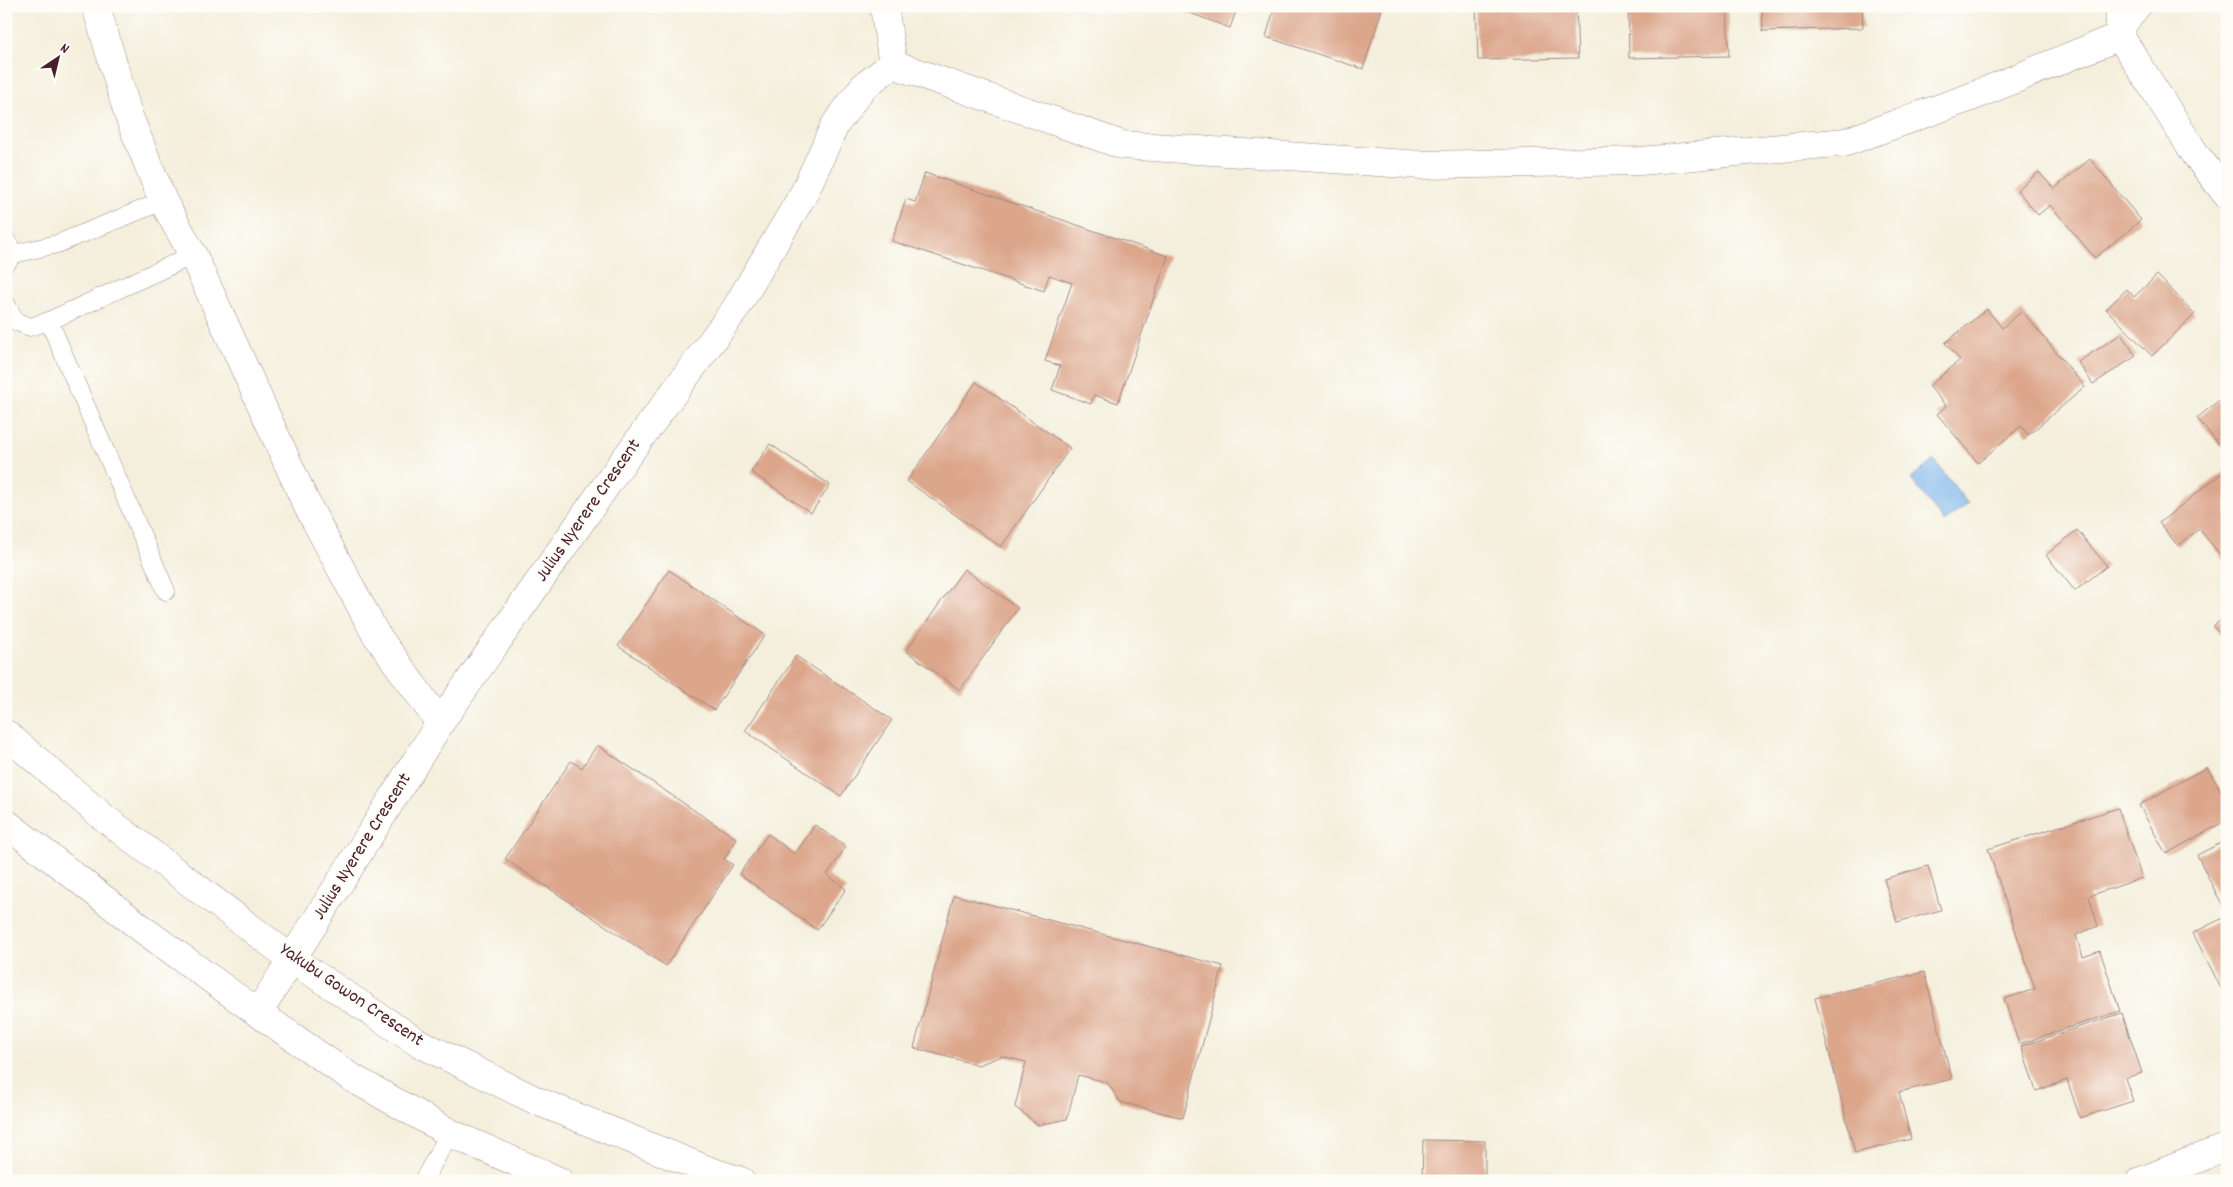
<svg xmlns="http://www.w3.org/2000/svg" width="2233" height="1187" font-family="Dekko,sans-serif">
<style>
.water{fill:#7ab4eb;stroke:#626a8b}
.building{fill:#dca68b}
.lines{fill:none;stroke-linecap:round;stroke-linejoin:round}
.lane-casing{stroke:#9f8784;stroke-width:19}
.street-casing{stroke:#9f8784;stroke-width:29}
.secondary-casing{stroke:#9f8784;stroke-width:29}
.lane{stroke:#fff;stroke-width:18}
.street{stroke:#fff;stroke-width:28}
.secondary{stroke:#fff;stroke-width:28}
.labels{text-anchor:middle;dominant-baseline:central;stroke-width:4;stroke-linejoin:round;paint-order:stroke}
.street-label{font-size:19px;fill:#4a1f2b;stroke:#fdfcf7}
</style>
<rect width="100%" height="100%" fill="#fdfcf7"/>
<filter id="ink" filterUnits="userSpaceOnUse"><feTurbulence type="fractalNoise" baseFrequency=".02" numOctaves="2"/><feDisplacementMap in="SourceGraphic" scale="10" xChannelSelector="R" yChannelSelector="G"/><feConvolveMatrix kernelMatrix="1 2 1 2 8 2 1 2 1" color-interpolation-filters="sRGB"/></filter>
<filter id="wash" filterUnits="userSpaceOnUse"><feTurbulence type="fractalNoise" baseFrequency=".0096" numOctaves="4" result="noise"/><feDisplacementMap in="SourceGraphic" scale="20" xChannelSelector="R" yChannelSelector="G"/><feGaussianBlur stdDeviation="1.12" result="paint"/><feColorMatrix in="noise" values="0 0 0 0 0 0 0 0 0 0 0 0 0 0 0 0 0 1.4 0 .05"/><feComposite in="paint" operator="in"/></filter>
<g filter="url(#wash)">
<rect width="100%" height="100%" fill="#f4efdc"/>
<path class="water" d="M1934 460 1968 504 1944 522 1911 479Z"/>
<g id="blocks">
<path class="building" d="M1171 6H1238L1230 28Z
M1275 6H1383L1363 69 1266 37Z
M1476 6H1576L1578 58 1478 60Z
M1628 6H1727L1729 56 1629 58Z
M1762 6H1862L1863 28 1763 31Z
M2090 159 2141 220 2095 258 2050 205 2038 215 2017 190 2039 172 2054 189Z
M925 173 1168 256 1118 403 1094 395 1091 404 1052 390 1060 366 1045 361 1072 283 1049 275 1044 291 892 241 906 199 915 202Z
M2157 275 2195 314 2152 356 2106 309 2127 289 2134 297Z
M1987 309 2002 328 2022 311 2085 387 2028 435 2021 426 1978 463 1937 414 1946 406 1929 386 1960 360 1945 343Z
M2121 334 2136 356 2093 384 2078 362Z
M976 382 1070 448 1001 547 907 481Z
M2227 394V441L2220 446 2197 418Z
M770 444 830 485 811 513 751 472Z
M2227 469V563L2199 529 2178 546 2159 523Z
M2077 530 2107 566 2075 591 2046 555Z
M964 569 1018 608 960 690 906 651Z
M669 570 765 635 714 710 618 646Z
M2227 615V643L2213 626Z
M796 656 892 720 841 796 745 731Z
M597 745 737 839 724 859 733 865 666 966 505 859 571 761 582 768Z
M2207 767 2227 801V820L2166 854 2139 805Z
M2118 808 2142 878 2089 896 2098 926 2076 935 2083 957 2100 951 2120 1011 2019 1044 2004 999 2035 989 1988 849Z
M815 825 846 847 827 875 846 889 817 930 739 874 768 834 795 854Z
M2227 840V915L2197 855Z
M1928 866 1941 910 1897 922 1884 879Z
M954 895 1223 966 1183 1118 1120 1102 1107 1082 1078 1075 1067 1119 1038 1125 1015 1107 1026 1062 1002 1056 978 1065 914 1048Z
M2227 916V1000L2193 933Z
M1924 972 1952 1079 1899 1092 1911 1139 1855 1153 1815 998Z
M2122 1013 2142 1073 2125 1078 2133 1101 2080 1118 2067 1080 2036 1091 2021 1046Z
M1423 1140 1485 1141V1181H1422Z"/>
</g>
</g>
<g filter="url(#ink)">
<use href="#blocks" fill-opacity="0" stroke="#9f8784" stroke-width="1"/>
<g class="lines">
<g class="lane-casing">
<path id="lane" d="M2120 36 2143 6
M6 240 14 254
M6 263 14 254 57 244 163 201
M6 304 15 321 30 327 49 321 193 255
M49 321 166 591
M423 1181 450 1133"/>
</g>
<g class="street-casing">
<path id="street" d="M96 6 128 114 163 201 193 255 305 501 375 633 440 723
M2120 6V36L2196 155 2227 195
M893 64 1122 145 1422 165 1641 161 1846 142 1971 97 2120 36
M258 1013 440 723 619 467 736 308 804 193 835 125 863 87 893 64 884 6"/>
</g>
<g class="secondary-casing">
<path id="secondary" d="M6 734 103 817 293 960 417 1042 537 1101 710 1171 741 1181
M6 823 145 931 258 1013 349 1076 450 1133 559 1181
M2141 1181 2227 1147"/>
</g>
<use href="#lane" class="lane"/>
<use href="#street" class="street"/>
<use href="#secondary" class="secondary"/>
</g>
</g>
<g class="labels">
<g class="street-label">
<text transform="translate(589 511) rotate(-55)">Julius Nyerere Crescent</text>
<text transform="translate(363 847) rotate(-58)">Julius Nyerere Crescent</text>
<text transform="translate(351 996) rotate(34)">Yakubu Gowon Crescent</text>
</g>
</g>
<rect width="2233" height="1187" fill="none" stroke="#fdfcf7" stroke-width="25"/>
<g transform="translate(58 58) rotate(35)" stroke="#fdfcf7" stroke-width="4" paint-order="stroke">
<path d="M0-4L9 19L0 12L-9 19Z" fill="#4a1f2b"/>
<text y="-8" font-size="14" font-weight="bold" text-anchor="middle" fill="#4a1f2b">N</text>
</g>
</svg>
